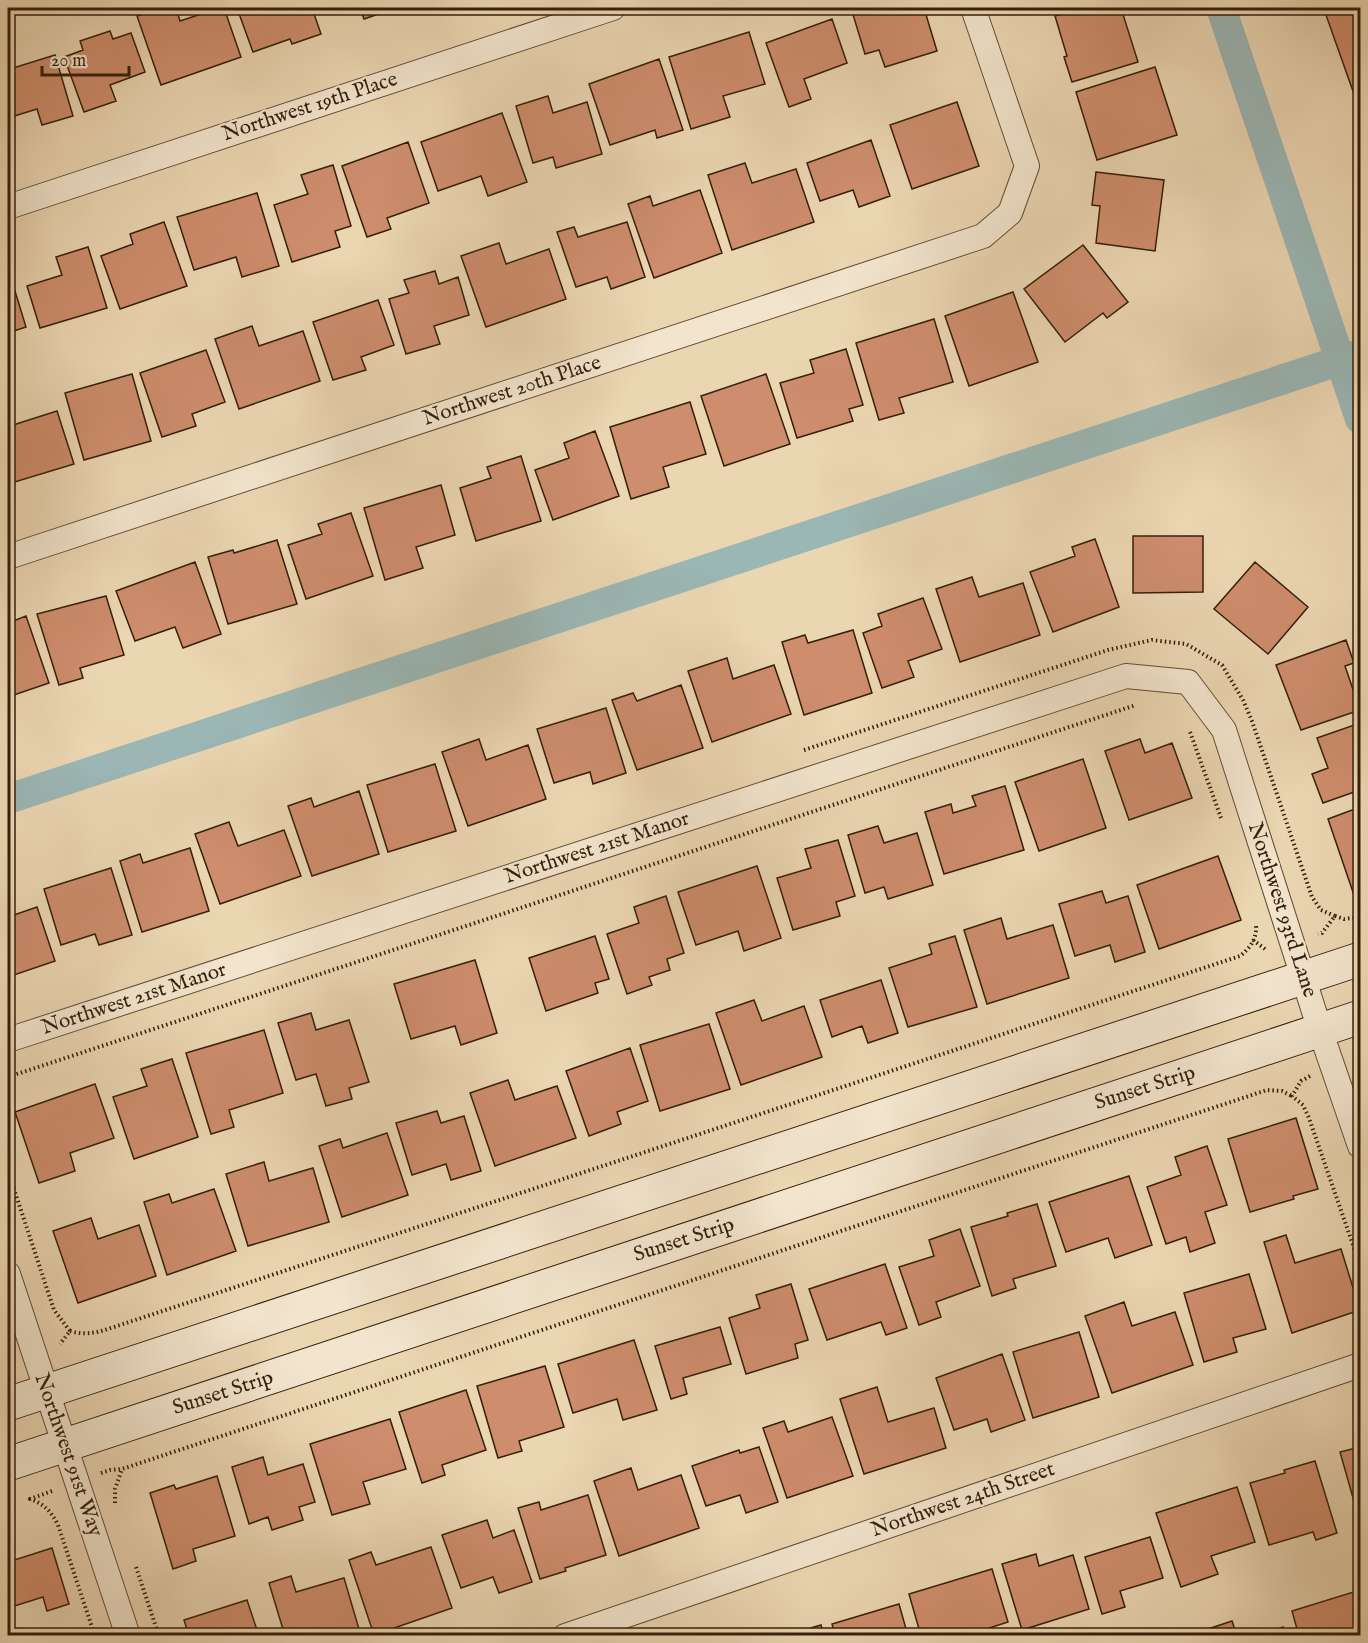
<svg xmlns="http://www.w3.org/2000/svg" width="1368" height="1643" font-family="'IM FELL English',serif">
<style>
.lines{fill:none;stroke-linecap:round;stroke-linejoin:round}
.canal{stroke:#9bb7b5;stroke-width:30}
.building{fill:#ce8d6d;stroke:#341f0b;stroke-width:1.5}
.street-casing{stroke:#624d35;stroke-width:26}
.secondary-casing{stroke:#341f0b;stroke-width:35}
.path{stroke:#341f0b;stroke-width:4;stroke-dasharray:1.5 3;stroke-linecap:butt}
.street{stroke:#f2e4cd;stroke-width:24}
.secondary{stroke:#f2e4cd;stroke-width:33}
.labels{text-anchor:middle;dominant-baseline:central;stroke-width:4.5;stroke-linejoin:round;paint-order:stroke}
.street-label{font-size:21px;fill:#341f0b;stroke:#f2e4cd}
</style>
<rect width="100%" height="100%" fill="#ebd6b2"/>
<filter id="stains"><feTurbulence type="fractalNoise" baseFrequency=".00333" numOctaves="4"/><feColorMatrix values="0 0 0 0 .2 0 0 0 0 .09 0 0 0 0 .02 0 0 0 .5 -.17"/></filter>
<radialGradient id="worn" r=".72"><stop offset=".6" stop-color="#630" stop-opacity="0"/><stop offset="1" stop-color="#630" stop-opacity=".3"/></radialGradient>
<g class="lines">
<path class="canal" d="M1221 8 1360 419
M8 799 1360 354"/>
</g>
<path class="building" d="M163 8H176L180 21 219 8H224L241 57 161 85 137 16Z
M237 8H312L321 34 292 44 290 39 253 52Z
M360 8H396L364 19Z
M851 8H924L937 51 885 67 879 50 865 54Z
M1082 8H1121L1138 62 1072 82 1064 57 1067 56 1055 16Z
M1347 8H1360V92L1354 94 1326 15Z
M832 19 847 63 804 79 811 99 789 107 766 43Z
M110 31 113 39 131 33 145 72 110 85 116 101 84 112 64 57 83 50 80 41Z
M749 32 765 84 723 96 730 117 691 129 669 57Z
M55 55 73 116 42 125 37 109 8 118V59L10 69Z
M659 59 683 130 657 138 655 130 610 145 589 84Z
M1155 67 1177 135 1097 160 1076 92Z
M548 96 553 113 587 102 602 154 556 168 553 157 533 163 516 106Z
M957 102 979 166 912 189 890 125Z
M502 113 527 182 488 196 481 176 438 191 421 142Z
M871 140 890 196 859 207 853 190 820 201 807 163Z
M408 142 429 203 387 218 391 229 367 237 342 166Z
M745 163 752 183 796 169 814 222 732 250 708 175Z
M333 165 351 226 335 231 340 247 292 262 274 205 308 194 301 175Z
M1096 172 1164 180 1155 251 1096 243 1100 206 1092 205Z
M700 190 722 253 654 278 628 204 650 196 653 206Z
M257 193 279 266 242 277 236 257 194 270 177 217Z
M164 222 187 286 120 309 101 256 133 244 130 234Z
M627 222 645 277 611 289 607 277 576 287 557 232 574 227 578 237Z
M499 243 506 264 549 249 566 299 486 327 461 256Z
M1083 245 1128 302 1107 318 1103 313 1065 342 1024 289Z
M88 247 107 308 40 328 27 286 62 275 56 257Z
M435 271 439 284 458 277 469 315 434 326 440 344 406 354 389 299 409 293 404 280Z
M11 278 26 327 8 333V279Z
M1013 292 1038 362 969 386 945 316Z
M378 300 394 345 361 357 366 370 333 380 313 322Z
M934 319 953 382 899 398 904 413 879 420 856 343Z
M252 326 259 346 303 331 320 381 239 409 215 339Z
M846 349 863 405 849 409 853 421 797 438 780 383 814 373 810 360Z
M206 350 225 402 192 414 196 426 162 437 140 373Z
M132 374 151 441 84 460 65 393Z
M766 374 790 444 724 466 701 396Z
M690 402 706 454 663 467 669 487 631 499 610 427Z
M8 408 13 425 57 411 74 464 8 484Z
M595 431 619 496 553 520 535 470 569 458 564 443Z
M521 456 541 521 476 541 460 488 491 478 487 467Z
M441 485 455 535 416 547 423 568 385 580 364 508Z
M351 513 373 576 306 599 288 545 322 534 318 524Z
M1133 536H1203V592L1133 593Z
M1095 539 1119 607 1053 632 1030 572 1075 556 1072 547Z
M277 540 297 604 228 624 208 557 233 550 234 553Z
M195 562 221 634 183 648 175 627 135 641 116 591Z
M1255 562 1308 607 1268 654 1214 609Z
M972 577 979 597 1023 583 1040 635 960 662 936 589Z
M106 596 124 655 80 668 83 678 59 685 37 614Z
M923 598 942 649 908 661 914 677 882 688 863 633 882 626 878 614Z
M26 616 49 683 8 697V623Z
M853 630 872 693 804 715 782 642 805 635 808 643Z
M1346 640 1354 663 1345 666 1360 710 1301 730 1276 665Z
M727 658 733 679 774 665 791 714 712 742 688 671Z
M681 685 703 748 637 770 612 700 633 693 637 701Z
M606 708 626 773 593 784 590 772 554 783 537 729Z
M1360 723V790L1323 803 1312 774 1328 768 1317 738Z
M479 739 486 760 528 745 546 799 468 826 442 752Z
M1140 739 1145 753 1172 743 1192 798 1129 820 1105 751Z
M1083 759 1106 828 1039 851 1015 782Z
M435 764 456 831 388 852 367 785Z
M1005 786 1024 850 944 874 925 812 951 804 953 813 976 806 972 796Z
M359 791 379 854 312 876 288 806 311 798 314 807Z
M1360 807V896L1355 898 1328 819Z
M229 822 238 846 284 830 301 876 220 904 195 834Z
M878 826 884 843 917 833 933 885 888 899 884 887 865 893 848 835Z
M838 840 855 896 836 902 840 916 793 930 777 878 811 868 805 849Z
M190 848 209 911 142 932 120 861 140 854 143 863Z
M1218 856 1241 920 1159 949 1137 885Z
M757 866 781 938 744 951 738 931 696 945 678 892Z
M111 868 132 935 99 945 95 934 61 945 44 889Z
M1102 891 1106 903 1128 896 1145 952 1115 962 1110 945 1075 956 1059 904Z
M666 896 684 953 667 959 670 970 649 977 652 985 627 994 607 934 639 923 634 907Z
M37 907 55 961 8 977V917Z
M1001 918 1007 939 1053 925 1069 978 987 1004 964 930Z
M595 936 609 979 595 983 598 993 546 1011 529 958Z
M955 936 977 1007 908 1027 889 968 932 954 929 944Z
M475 960 497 1033 461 1045 455 1026 411 1039 394 984Z
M881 980 898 1033 868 1043 862 1026 832 1037 820 1000Z
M754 1000 762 1021 804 1006 822 1057 741 1085 716 1013Z
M311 1013 316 1030 349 1020 369 1082 349 1088 352 1099 326 1106 316 1074 296 1080 278 1023Z
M709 1024 730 1089 660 1111 640 1045Z
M264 1030 283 1093 229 1110 234 1127 211 1134 186 1053Z
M630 1048 648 1101 617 1112 621 1124 589 1136 566 1071Z
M172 1059 198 1137 134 1159 113 1097 147 1086 141 1069Z
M508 1080 515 1100 557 1086 576 1138 495 1166 470 1093Z
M95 1084 114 1138 70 1153 75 1171 39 1183 15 1112Z
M437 1111 441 1123 464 1116 481 1171 451 1180 446 1164 412 1175 396 1123Z
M1296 1118 1318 1189 1293 1196 1294 1199 1250 1212 1228 1139Z
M387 1133 408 1195 342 1217 319 1146 340 1139 343 1148Z
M1207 1146 1227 1205 1205 1212 1215 1243 1190 1252 1186 1237 1166 1244 1147 1187 1181 1175 1175 1157Z
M264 1162 269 1181 313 1168 329 1222 248 1246 226 1174Z
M1129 1176 1152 1245 1115 1258 1108 1238 1066 1252 1049 1202Z
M214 1189 236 1251 167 1275 144 1202 169 1194 172 1203Z
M1037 1204 1056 1266 1013 1279 1016 1288 992 1296 971 1227 1008 1216 1007 1213Z
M91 1218 98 1239 139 1225 156 1276 78 1303 53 1231Z
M960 1229 980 1286 936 1302 941 1317 919 1325 899 1267 934 1256 929 1240Z
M1286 1235 1295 1263 1341 1249 1360 1310 1292 1333 1264 1242Z
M885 1264 907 1328 886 1335 881 1322 827 1340 809 1289Z
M1249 1274 1266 1329 1233 1338 1237 1352 1204 1362 1184 1293Z
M791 1284 808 1340 795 1344 798 1358 746 1374 729 1318 760 1308 756 1295Z
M1124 1302 1132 1326 1175 1312 1193 1365 1112 1393 1085 1316Z
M720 1327 731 1364 683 1378 687 1394 671 1399 655 1346Z
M1079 1332 1099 1397 1033 1418 1013 1352Z
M634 1340 657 1410 623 1420 617 1399 573 1413 558 1364Z
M1002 1354 1025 1420 991 1432 987 1419 954 1430 936 1378Z
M545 1366 564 1427 519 1441 522 1451 498 1458 477 1386Z
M877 1387 888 1422 934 1408 946 1448 864 1474 840 1399Z
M466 1390 486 1450 442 1465 445 1475 422 1483 399 1412Z
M832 1417 853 1476 787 1498 763 1428 784 1421 788 1432Z
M390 1419 406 1469 363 1482 370 1504 332 1515 310 1444Z
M759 1447 778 1502 746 1513 740 1495 706 1506 692 1466 739 1450 740 1453Z
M1360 1447V1511L1357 1512 1340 1452Z
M263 1457 268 1475 303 1464 315 1502 299 1507 303 1520 272 1530 268 1517 249 1524 232 1467Z
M1315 1461 1337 1533 1316 1540 1313 1532 1269 1545 1250 1483 1285 1473 1284 1470Z
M631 1468 638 1490 681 1475 699 1528 619 1556 594 1481Z
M217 1476 235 1536 193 1549 196 1561 173 1569 150 1493 174 1485 176 1489Z
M1237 1487 1255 1542 1211 1556 1218 1574 1181 1587 1156 1513Z
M588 1495 606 1555 565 1568 566 1571 540 1579 518 1508 539 1502 541 1510Z
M487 1520 493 1538 514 1530 532 1582 499 1593 493 1577 461 1588 442 1535Z
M1150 1537 1163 1578 1120 1591 1125 1607 1102 1614 1085 1557Z
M431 1547 452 1608 374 1635 349 1560 371 1552 376 1565Z
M52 1548 69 1604 47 1611 43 1597 8 1608V1562Z
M1036 1554 1039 1566 1073 1555 1089 1609 1022 1630 1002 1564Z
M992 1569 1008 1622 964 1636H921L909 1594Z
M291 1576 296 1592 344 1578 361 1636H285L269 1583Z
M1360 1590V1636H1299L1292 1611Z
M247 1600 259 1636H189L184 1620Z
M899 1604 908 1636H835L832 1624Z
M1232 1621 1237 1636H1197L1196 1633Z
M821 1625 824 1636H791L790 1634Z
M1283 1627 1286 1636H1258Z"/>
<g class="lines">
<g class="street-casing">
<path id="street" d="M8 207 613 8
M8 557 983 236 1010 213 1027 166 973 8
M8 1040 1126 676 1188 682 1224 730 1320 1030 1360 1146
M8 1274 128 1636
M565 1636 1360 1365"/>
</g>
<g class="secondary-casing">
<path id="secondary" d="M8 1404 1360 959
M8 1464 1360 1017"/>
</g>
<path class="path" d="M1190 732 1221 818
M804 750 1108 650 1152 640 1186 644 1222 665 1243 700 1252 721 1312 897 1321 910 1335 916 1322 933 1318 934
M1335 916 1344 919 1360 917
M1253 940 1265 949
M1310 1076 1301 1081 1292 1096 1303 1105 1309 1118 1360 1265
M8 1077 1136 705
M8 1171 54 1310 70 1331 60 1344
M70 1331C86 1336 99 1332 114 1327L1240 956C1250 948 1257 939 1256 925
M101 1473 110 1470 122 1469 1267 1090 1282 1091 1292 1096
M52 1491 30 1499C44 1504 51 1511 58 1525L95 1636
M115 1503V1489L122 1469
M136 1567 159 1636"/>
<use href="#street" class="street"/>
<use href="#secondary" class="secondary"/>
</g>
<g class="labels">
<g class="street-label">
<text transform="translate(310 107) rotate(-18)">Northwest 19th Place</text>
<text transform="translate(512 391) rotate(-18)">Northwest 20th Place</text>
<text transform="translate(597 848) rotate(-18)">Northwest 21st Manor</text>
<text transform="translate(1282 910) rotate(72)">Northwest 93rd Lane</text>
<text transform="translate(134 999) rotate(-18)">Northwest 21st Manor</text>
<text transform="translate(1145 1088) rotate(-18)">Sunset Strip</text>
<text transform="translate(684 1240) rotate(-18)">Sunset Strip</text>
<text transform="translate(223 1393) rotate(-18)">Sunset Strip</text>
<text transform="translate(68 1455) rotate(71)">Northwest 91st Way</text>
<text transform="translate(963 1500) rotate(-19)">Northwest 24th Street</text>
</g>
</g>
<rect width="1368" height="1643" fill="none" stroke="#ebd6b2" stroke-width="30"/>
<rect x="9" y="9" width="1350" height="1625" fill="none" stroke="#341f0b" stroke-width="3"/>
<rect x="15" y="15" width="1338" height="1613" fill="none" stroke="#341f0b" stroke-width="1.5"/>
<path d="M42 66v9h87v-9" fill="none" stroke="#341f0b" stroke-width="3"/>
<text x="51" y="66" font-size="18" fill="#341f0b" stroke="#f2e4cd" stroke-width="4.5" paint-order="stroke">20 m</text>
<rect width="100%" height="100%" filter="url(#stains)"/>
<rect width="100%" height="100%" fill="url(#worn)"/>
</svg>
